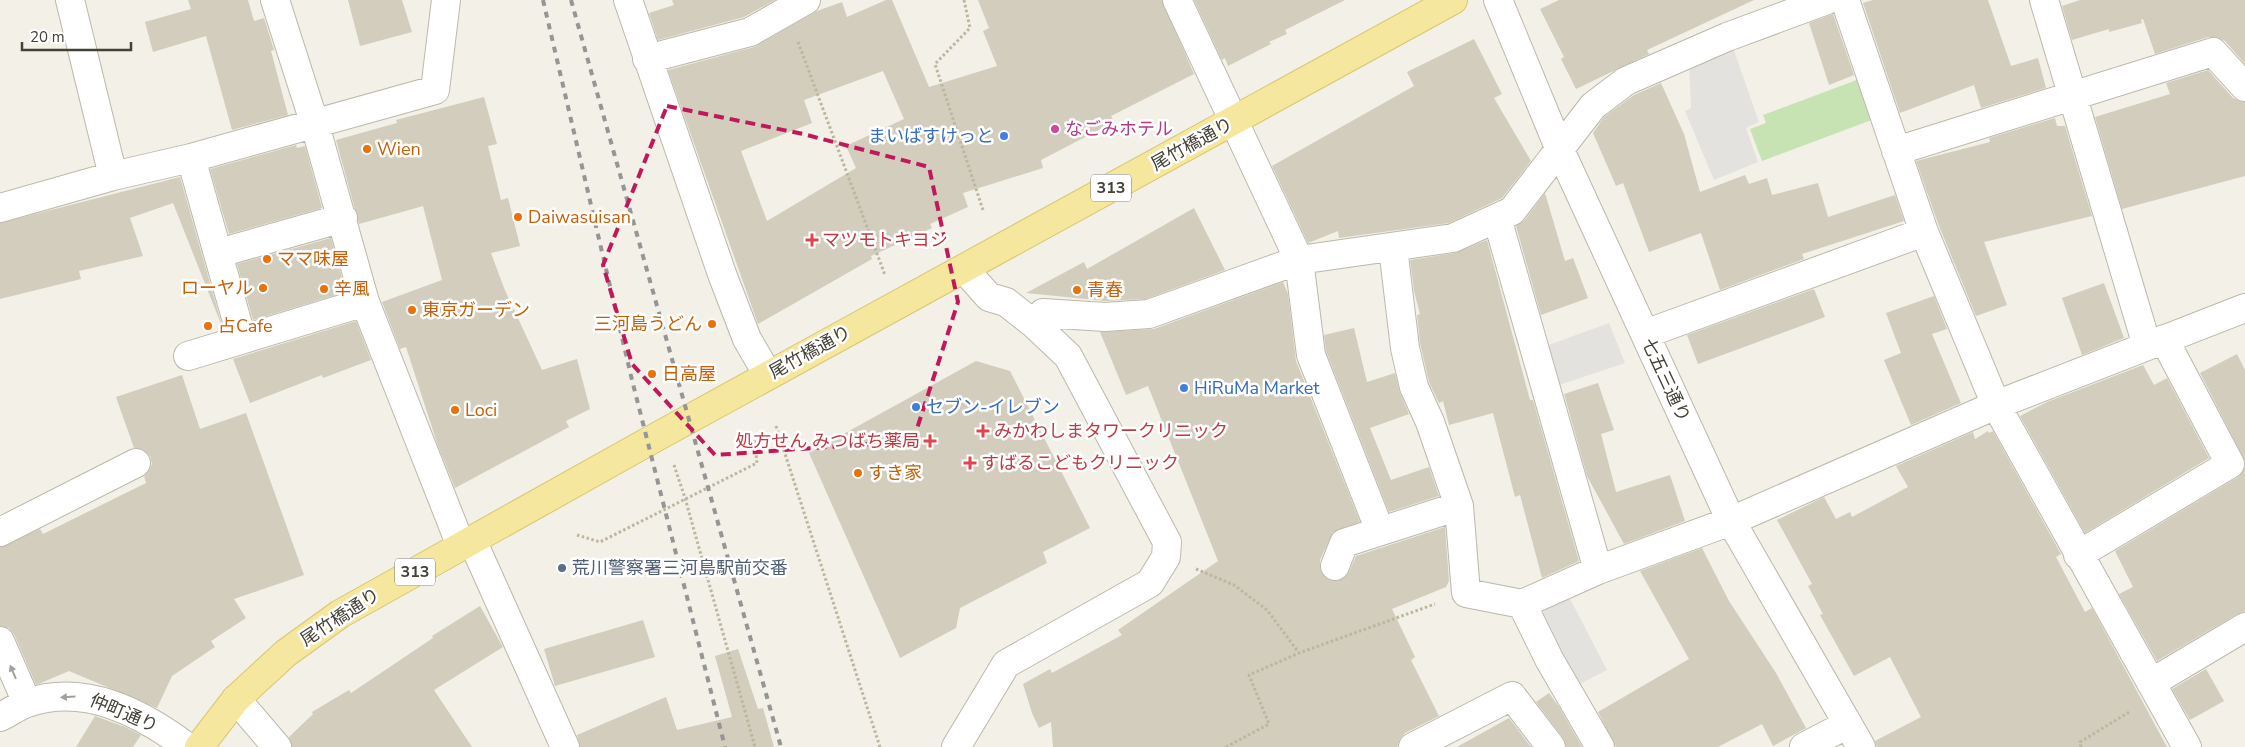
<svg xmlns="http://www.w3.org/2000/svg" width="2245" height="747" font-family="'Nunito Sans','Noto Sans JP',sans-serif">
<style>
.green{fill:#c7e3b3}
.parking{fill:#e3e2de}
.building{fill:#d2cdbd;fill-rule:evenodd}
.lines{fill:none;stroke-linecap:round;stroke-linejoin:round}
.minor-casing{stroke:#bcb8aa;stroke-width:30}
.major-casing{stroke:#d9c66e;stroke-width:30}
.path{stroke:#bdb59d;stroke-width:3;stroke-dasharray:2.5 2.5;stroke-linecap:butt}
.minor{stroke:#fff;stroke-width:28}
.major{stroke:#f5e79d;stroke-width:28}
.rail{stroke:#959595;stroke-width:4;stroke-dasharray:6 6;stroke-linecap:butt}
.oneway{fill:#a2a09b}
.marked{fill:none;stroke:#c2185b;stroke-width:4;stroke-dasharray:10 6;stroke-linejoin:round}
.hotel-dot{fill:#d1479c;stroke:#fff;stroke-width:2}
.shop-dot{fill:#3f7fe0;stroke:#fff;stroke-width:2}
.food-dot{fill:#e8710a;stroke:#fff;stroke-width:2}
.health-dot{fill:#e0444e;stroke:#fff;stroke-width:2}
.service-dot{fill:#5c6f8a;stroke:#fff;stroke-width:2}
.labels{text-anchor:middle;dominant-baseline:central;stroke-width:5;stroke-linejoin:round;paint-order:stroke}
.shield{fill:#fff;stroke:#7c7a73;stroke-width:1}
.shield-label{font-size:16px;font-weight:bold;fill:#444137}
.hotel-label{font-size:18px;fill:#b23c85;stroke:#fff;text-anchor:start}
.shop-label{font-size:18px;fill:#366cbe;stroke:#fff;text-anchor:start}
.street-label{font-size:18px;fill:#444137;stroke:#fff}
.food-label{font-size:18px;fill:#c56008;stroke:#fff;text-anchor:start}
.health-label{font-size:18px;fill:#be3a42;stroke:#fff;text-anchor:start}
.service-label{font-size:18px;fill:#4e5e75;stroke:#fff;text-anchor:start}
</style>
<rect width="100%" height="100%" fill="#f2f0e7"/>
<path class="green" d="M1862 78 1877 118 1762 161 1750 129 1766 123 1763 115Z"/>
<path class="parking" d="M1732 45 1759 122 1746 128 1758 162 1714 180 1685 111 1691 108 1689 63Z
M1609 323 1625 363 1559 385 1546 346Z
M1569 597 1607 670 1578 685 1540 613Z"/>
<path class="building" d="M188 0H248L254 21 264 18 274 50 271 51 288 115 232 130 206 36 153 52 145 22 191 9Z
M348 0H402L412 32 360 46Z
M672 0H775L744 17 658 40 649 13 674 5Z
M886 0H892L929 87 997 66 983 31 989 28 978 0H1162L1194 74 1111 116 1114 122 1041 160 1043 168 963 193 968 207 930 224 932 228 871 256 872 259 758 324 668 70 754 47 817 11 842 2 847 17ZM883 71 904 119 846 146 856 168 767 221 741 151 812 123 804 100Z
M1194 0H1345L1285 30 1287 34 1269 42 1271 44 1228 66 1225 58 1222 60Z
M1559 0H1754L1647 50 1649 54 1576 89 1561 59 1564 57 1540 9Z
M1873 0H1988L2011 66 2038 58 2046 88 1981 108 1974 85 1900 113 1863 3Z
M2080 0H2245V64L2225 41 2217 37H2208L2155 54 2143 19 2141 20 2142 23 2109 32V29L2072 40 2062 6Z
M1833 14 1854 75 1829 85 1809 23Z
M1474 39 1502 94 1494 98 1531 161 1502 198 1449 223 1339 238 1338 231 1308 243 1272 166 1414 86 1407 72Z
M2208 70 2233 98 2245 102V176L2122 209 2095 117 2170 94 2166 83Z
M1661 83 1684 134 1700 192 1745 175 1749 184 1767 178 1772 195 1818 183 1828 217 1895 195 1904 221 1802 254 1804 259 1720 290 1701 233 1649 252 1623 183 1616 186 1593 133 1604 117 1634 95Z
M484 97 497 144 488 146 501 200 508 198 520 246 491 253 504 288 542 370 577 359 590 409 566 421 569 427 455 488 438 446 406 347 400 349 382 302 442 280 423 206 359 224 336 140 397 123 396 120Z
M2055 118 2057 126H2065L2092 216 1984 242 2007 305 1976 316 1939 226 1916 161 1990 142 1989 138Z
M296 145 297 148 305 146 322 208 229 234 210 169Z
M180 177 223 329 173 203 130 218 143 256 79 271 81 279 0 299V223Z
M1545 193 1565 261 1573 258 1588 298 1541 315 1516 226 1524 221Z
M1194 208 1225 270 1146 299 1105 301 1026 293 1084 262 1087 269Z
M331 238 346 292 253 320 237 264Z
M1487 240 1530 400H1533L1579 561 1542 578 1520 495 1515 497 1493 413 1449 425 1443 401 1439 403 1429 382 1420 343 1417 315 1420 314 1414 291 1410 260 1455 253Z
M1283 282 1288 294 1296 361 1360 522 1333 532 1320 560V568L1323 575 1329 580 1338 581 1344 578 1349 572 1356 556 1445 527 1449 581 1446 587 1392 609 1415 657 1411 660 1439 716 1405 733 1400 739 1397 747H1053L1051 722 1039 728 1032 713 1023 684 1050 669 1052 673 1122 635 1118 630 1218 561 1148 386 1126 395 1100 332 1154 329Z
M2104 283 2124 338 2082 355 2062 298Z
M1814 289 1825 317 1698 364 1687 335Z
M1934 296 1947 329 1932 334 1961 403 1911 425 1884 360 1901 353 1886 313Z
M356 321 371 360 323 378 322 375 250 403 233 359Z
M1354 328 1367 382 1395 373 1400 393 1409 414 1370 428 1391 480 1429 467 1439 496 1389 512 1326 351 1324 335Z
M2237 354 2245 370V461L2200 373Z
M976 361 1010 371 1090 528 1043 552 1047 563 960 608 956 628 900 658 809 453Z
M2143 365 2154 385 2167 378 2209 458 2085 533 2020 416 2047 402Z
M182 375 200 429 246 413 304 575 234 599 246 618 211 641 215 647 172 676 157 708 69 671 36 685 14 634 9 628 0 626V547L40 529 43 534 146 483 144 476 149 471 152 464 150 456 144 450 134 448 116 397Z
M1598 383 1614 430 1601 434 1616 492 1670 475 1685 521 1624 544 1587 476 1564 394Z
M1988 431 1989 433 1993 431 2061 554 2056 557 2085 612 2092 608 2167 747H1877L1875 741 1921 717 1890 657 1854 676 1820 615 1823 614 1808 586 1812 584 1777 520 1824 497 1836 519 1850 512 1852 517 1908 487 1896 466 1973 432 1975 439Z
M2245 467V611L2237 614 2157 661 2119 594 2133 587 2115 551 2238 477Z
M1702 548 1729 601 1776 673 1806 728 1773 746 1762 724 1718 747H1616L1598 712 1689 659 1640 571Z
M480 606 503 647 434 690 472 747H292L289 737 313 714 312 712 349 690 351 693 433 638 432 636Z
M643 620 655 657 555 686 544 649Z
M738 649 758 709 763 708 774 747H580L577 735 666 697 677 730 732 717 715 656Z
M2206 669 2224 701 2190 720 2172 689Z
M1549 693 1559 707 1582 747H1566L1563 738 1536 702Z
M95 716 125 727 141 735 133 747H76Z
M1509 718 1531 747H1457Z"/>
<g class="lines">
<g class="minor-casing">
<path id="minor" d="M70 0 113 176
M275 0 315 125 365 302 461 546
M628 0 722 274 747 339 768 375
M1177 0 1299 260 1311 355 1380 531
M1498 0 1560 150 1731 521 1861 747
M1845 0 1924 232 1996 405 2187 747
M2044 0 2147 346
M647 59 750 32 806 0
M1896 151 2213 52 2245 87
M191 158 242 339
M0 208 113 176 191 158 435 90 446 0
M1497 218 1598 570
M1393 248 1405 348 1414 387 1430 422 1459 506 1466 593 1522 604 1598 570 1731 521 1996 405 2245 308
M219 253 343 218
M964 269 989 297 1006 302 1034 324 1043 313 1105 317 1149 314 1299 260 1453 238 1512 211 1593 106 1626 81 1727 37 1827 0
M1645 334 1924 232
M188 356 365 302
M0 532 136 463
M472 540 565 747
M2078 555 2230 464 2164 339
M1335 566 1344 543 1459 506
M1522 604 1549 659 1600 747
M0 641 27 703
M2151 683 2245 627
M236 699 277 747
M0 717C9 713 18 706 27 703 85 683 142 713 187 747
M956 747 1006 664 1150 583 1166 557 1167 542 1068 356 1034 324
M1413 747 1512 696 1551 747
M1804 747 1848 724"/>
</g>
<g class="major-casing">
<path id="major" d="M199 747 236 699 286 653 340 614 660 435 1453 0"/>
</g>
<path class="path" d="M964 0 970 28 935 64 983 210
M798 42 885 275
M776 426 880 747
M674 465 685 498 755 747
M577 535 600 542 757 463 754 438
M1196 569 1234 585 1267 610 1299 653 1435 604
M1226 747 1269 724 1249 675 1299 653
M2081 747 2080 742 2131 711"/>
<use href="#minor" class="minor"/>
<use href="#major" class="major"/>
<path class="rail" d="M543 0 632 380 725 747
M571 0 781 747"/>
</g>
<defs><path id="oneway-solid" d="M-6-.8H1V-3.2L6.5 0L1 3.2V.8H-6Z" transform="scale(1.25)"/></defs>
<g class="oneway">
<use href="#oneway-solid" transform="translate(13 672) rotate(-113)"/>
<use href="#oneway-solid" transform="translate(68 697) rotate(177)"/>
</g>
<path class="marked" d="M667 106 803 134 929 167 958 302 913 441 715 455 632 364 603 265Z"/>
<circle class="hotel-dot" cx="1055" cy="129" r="5"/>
<g class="shop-dot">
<circle cx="1004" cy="136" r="5"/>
<circle cx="1184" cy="388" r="5"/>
<circle cx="916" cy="407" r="5"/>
</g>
<g class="food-dot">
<circle cx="367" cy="149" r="5"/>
<circle cx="518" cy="217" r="5"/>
<circle cx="267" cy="259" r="5"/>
<circle cx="263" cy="288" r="5"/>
<circle cx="324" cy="289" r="5"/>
<circle cx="1077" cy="290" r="5"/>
<circle cx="412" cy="310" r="5"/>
<circle cx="712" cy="324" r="5"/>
<circle cx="208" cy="326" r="5"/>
<circle cx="652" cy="374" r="5"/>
<circle cx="455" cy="410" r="5"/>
<circle cx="858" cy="473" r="5"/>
</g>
<g class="health-dot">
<path d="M809.5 232.5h5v5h5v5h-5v5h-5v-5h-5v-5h5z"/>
<path d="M980.5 423.5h5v5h5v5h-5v5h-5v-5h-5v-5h5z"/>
<path d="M927.5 433.5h5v5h5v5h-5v5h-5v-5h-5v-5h5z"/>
<path d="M967.5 455.5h5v5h5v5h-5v5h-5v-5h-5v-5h5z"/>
</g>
<circle class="service-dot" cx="562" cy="568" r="5"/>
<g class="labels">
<g class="shield">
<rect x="1091" y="174.5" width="40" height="27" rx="4"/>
<rect x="395" y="558.5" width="40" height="27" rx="4"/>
</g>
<g class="shield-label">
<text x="1111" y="188">313</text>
<text x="415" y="572">313</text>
</g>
<g class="hotel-label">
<text x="1065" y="129">なごみホテル</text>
</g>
<g class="shop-label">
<text x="994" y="136" text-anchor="end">まいばすけっと</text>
<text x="1194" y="388">HiRuMa Market</text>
<text x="926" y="407">セブン-イレブン</text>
</g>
<g class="street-label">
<text transform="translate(1192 144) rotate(-29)">尾竹橋通り</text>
<text transform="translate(810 352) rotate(-29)">尾竹橋通り</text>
<text transform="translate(1666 380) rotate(65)">七五三通り</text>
<text transform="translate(340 617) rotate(-33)">尾竹橋通り</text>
<text transform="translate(124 713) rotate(23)">仲町通り</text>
</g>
<g class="food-label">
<text x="377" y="149">Wien</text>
<text x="528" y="217">Daiwasuisan</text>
<text x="277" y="259">ママ味屋</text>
<text x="253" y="288" text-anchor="end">ローヤル</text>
<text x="334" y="289">辛風</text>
<text x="1087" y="290">青春</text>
<text x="422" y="310">東京ガーデン</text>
<text x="702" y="324" text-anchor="end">三河島うどん</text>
<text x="218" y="326">占Cafe</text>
<text x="662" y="374">日高屋</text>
<text x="465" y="410">Loci</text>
<text x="868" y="473">すき家</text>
</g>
<g class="health-label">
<text x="822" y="240">マツモトキヨシ</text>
<text x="994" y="431">みかわしまタワークリニック</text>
<text x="920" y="441" text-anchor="end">処方せん みつばち薬局</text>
<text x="981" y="463">すばるこどもクリニック</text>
</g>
<g class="service-label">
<text x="572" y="568">荒川警察署三河島駅前交番</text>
</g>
</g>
<path d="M22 42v8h109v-8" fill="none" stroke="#444137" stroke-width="2.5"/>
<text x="30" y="42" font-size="15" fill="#444137" stroke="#ffffff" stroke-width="4" paint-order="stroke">20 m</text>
</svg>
